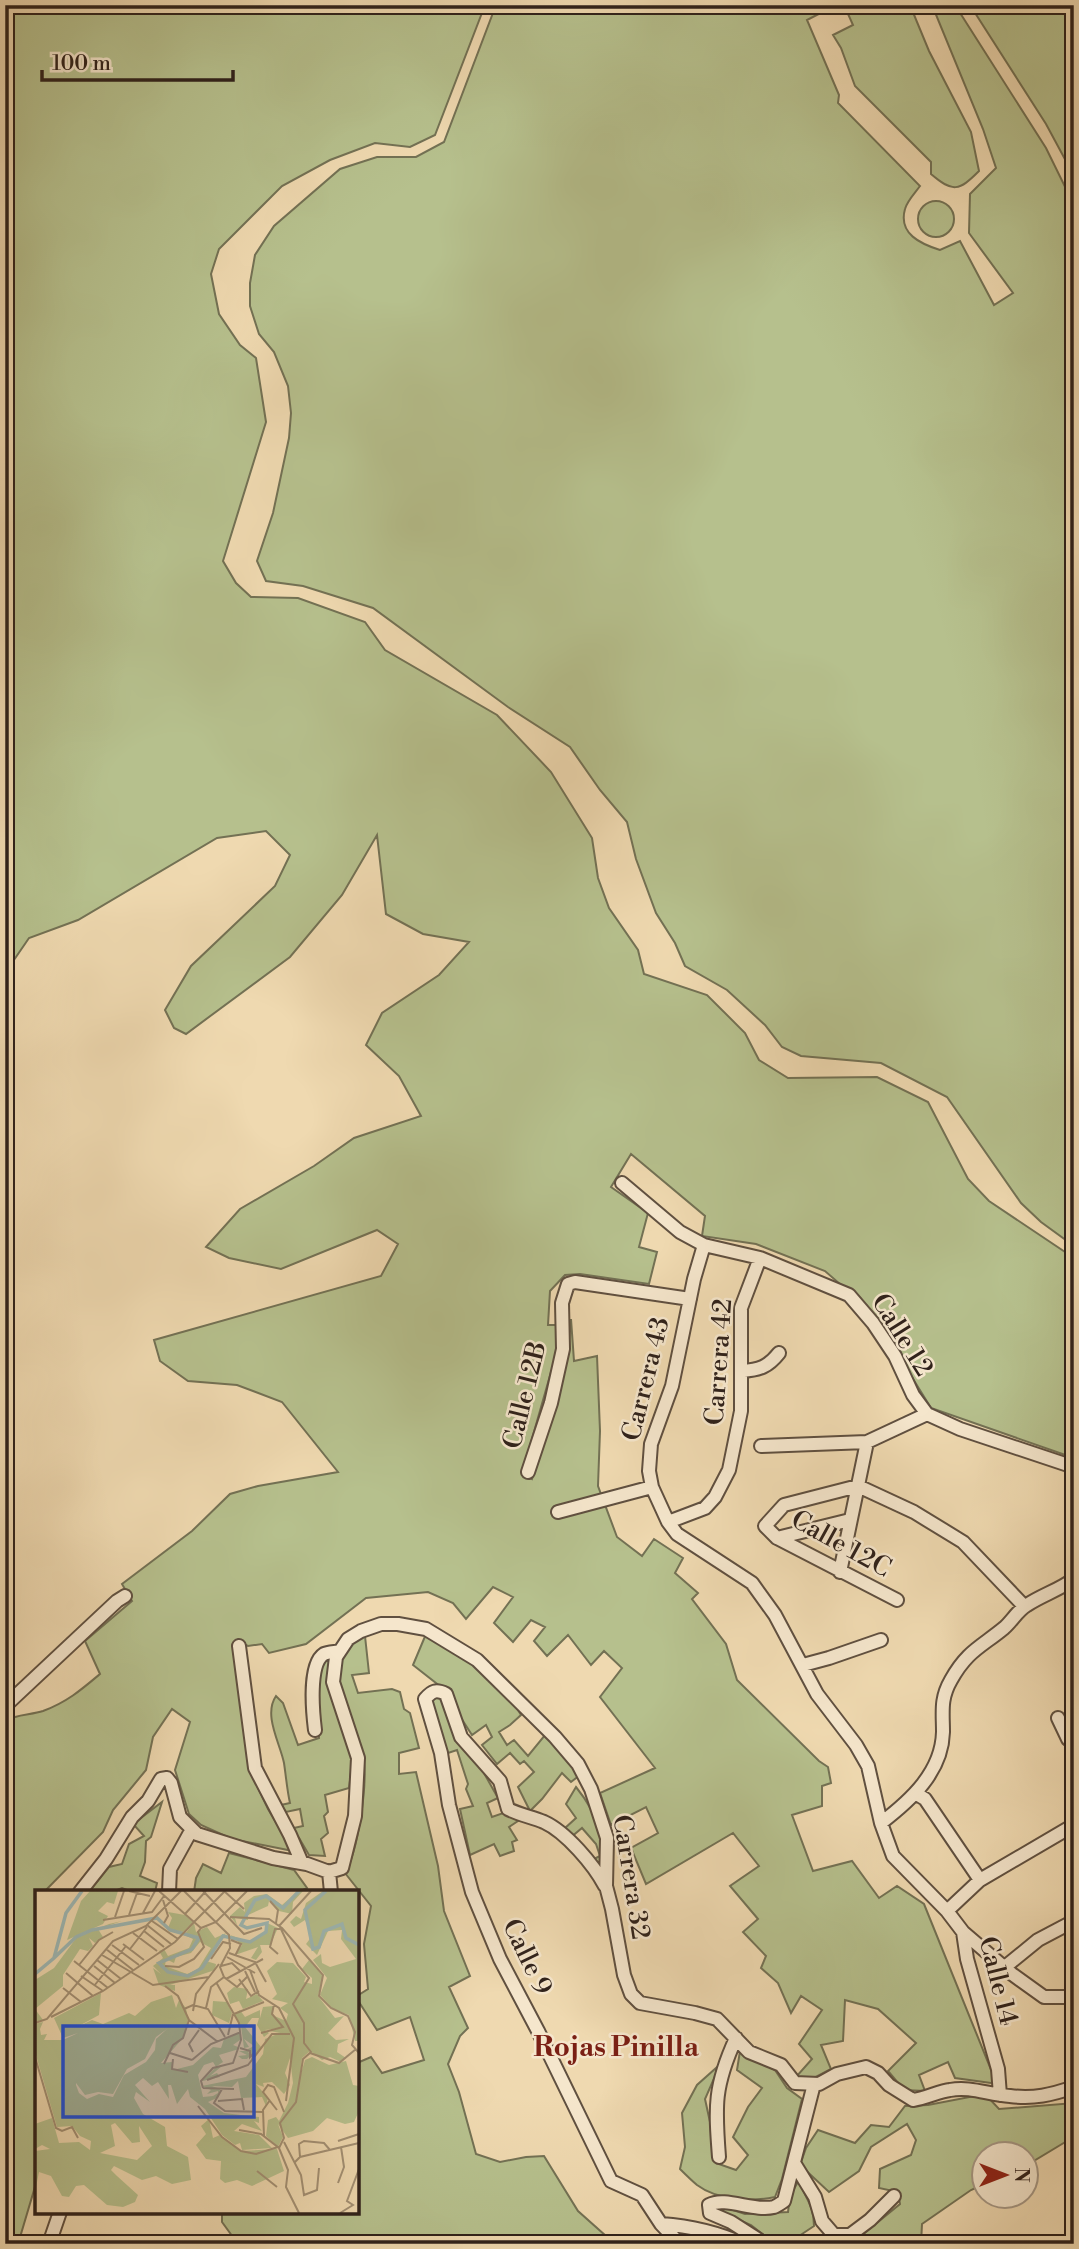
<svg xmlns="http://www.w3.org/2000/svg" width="1079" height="2249" font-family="'Libre Bodoni',serif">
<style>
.green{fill:#b6c08d;stroke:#737154;stroke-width:2}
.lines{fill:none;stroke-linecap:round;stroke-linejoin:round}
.minor-casing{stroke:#605040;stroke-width:16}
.minor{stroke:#f5e6cc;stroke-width:12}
.labels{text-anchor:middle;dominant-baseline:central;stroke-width:5;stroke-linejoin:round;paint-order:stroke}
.street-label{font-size:26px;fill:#30221b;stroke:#f5e6cc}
.neighbourhood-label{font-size:28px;font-weight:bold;fill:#7a1f14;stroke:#f5e6cc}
.inset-river{fill:none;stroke:#9db8b5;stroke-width:3.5}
.inset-road{fill:none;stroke:#a39074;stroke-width:2}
.view{fill:#1d4ed8;fill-opacity:0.15;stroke:#1d4ed8;stroke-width:3.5}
.inset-edge{fill:none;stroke:#30221b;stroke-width:3.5}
</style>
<rect width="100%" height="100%" fill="#efd9b0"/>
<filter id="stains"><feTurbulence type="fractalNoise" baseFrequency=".00286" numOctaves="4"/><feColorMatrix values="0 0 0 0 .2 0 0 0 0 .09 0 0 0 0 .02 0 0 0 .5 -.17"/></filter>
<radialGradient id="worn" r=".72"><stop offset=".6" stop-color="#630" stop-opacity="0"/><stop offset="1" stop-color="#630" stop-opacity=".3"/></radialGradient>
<path class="green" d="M5 5H485L435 135 410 147 375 143 330 160 282 186 219 249 211 274 219 314 240 345 256 358 266 422 223 561 236 583 251 597 298 598 365 622 385 650 497 715 551 772 592 838 598 878 609 908 638 950 644 974 707 995 745 1033 759 1060 788 1078 877 1077 928 1102 968 1179 989 1201 1074 1258V1458L931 1408 871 1311 825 1271 756 1244 702 1236 705 1216 631 1154 611 1187 648 1213 639 1247 657 1252 649 1284 580 1274 565 1275 550 1291 548 1325H557L559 1354 551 1372 522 1474 532 1479C551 1423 567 1377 571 1319L574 1361 597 1356 600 1431 598 1486 617 1537 642 1556 654 1539 683 1558 675 1573 698 1593 692 1599 726 1644 737 1680 819 1761 828 1767 831 1783 822 1786V1806L792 1815 813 1871 852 1861 879 1898 897 1886 924 1904 996 2082 991 2083 955 2078 948 2062 919 2075 925 2091 904 2090 888 2071 916 2043 878 2009 845 2000 843 2041 821 2045 831 2069 812 2079 796 2077 812 2059 799 2044 822 2010 801 1996 791 2013 778 1983 761 1968 766 1956 743 1932 758 1919 730 1886 759 1866 733 1833 646 1884 631 1848 658 1833 646 1807 611 1825 600 1793 655 1768 600 1697 622 1668 604 1651 591 1665 568 1635 547 1656 534 1641 545 1627 531 1620 513 1642 494 1623 513 1597 493 1587 466 1619 453 1603 428 1592 366 1598 306 1644 269 1653 262 1644 248 1646 237 1641 234 1649 250 1771 268 1809 293 1851 232 1839 201 1825 189 1814 175 1770 190 1722 172 1709 153 1737 146 1770 113 1810 103 1832 44 1892H37V2180L18 2244H5V1721C16 1714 31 1715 43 1711 67 1702 81 1690 100 1674L85 1641 132 1601 122 1584 192 1531 230 1494 258 1486 338 1472 282 1402 237 1385 188 1381 160 1361 154 1340 381 1276 398 1244 377 1230 281 1269 229 1258 206 1247 240 1209 314 1166 354 1138 421 1116 399 1076 366 1045 382 1013 439 975 469 942 423 934 386 914 377 835 342 895 290 957 186 1034 174 1028 165 1010 191 966 275 886 290 855 266 831 217 838 78 920 29 938 5 973Z
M496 5H836L807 20 839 95 838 103 920 186C915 193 907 201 905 209 898 234 921 244 940 250L960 241 994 305 1013 293 969 233 970 194 996 168 983 129 932 5H955L1046 148 1074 205V1246L1041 1222 1021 1203 947 1097 881 1063 801 1056 782 1047 765 1025 727 990 685 966 675 943 656 913 636 859 627 822 600 790 570 747 508 707 373 608 303 586 266 581 257 561 273 513 289 438 291 413 288 386 274 352 259 334 250 306V283L255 255 274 226 340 169 377 157H416L444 142Z
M844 5H910L929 51 971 132 979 171C959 191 953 193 931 174V162L855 86 841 48 833 35 853 25Z
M970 5H1074V176L1046 124Z
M918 219a18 18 0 1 1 36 0a18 18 0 1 1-36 0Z
M426 1634 474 1662 511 1698 521 1715 510 1725 499 1732 507 1745 514 1740 528 1756 545 1735 580 1775 571 1782 562 1773 542 1799 530 1811 518 1787 534 1772 524 1761 520 1764 510 1753 497 1764 482 1745 492 1737 486 1725 472 1735 441 1687 413 1665Z
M365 1636 369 1673 352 1675 358 1693 392 1689 400 1692 404 1709 410 1713 419 1748 399 1753V1774L416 1772 438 1866 444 1911 470 1976 449 1987 468 2028 460 2036 448 2064 459 2092 476 2154 500 2162 526 2157 544 2156 578 2211 615 2244H238L222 2222V2212H357V2063L371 2057 382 2073 424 2060 410 2017 377 2030 357 1999V1996L368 1989 364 1944 371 1906 345 1873C358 1851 367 1787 364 1761 360 1725 309 1656 365 1636Z
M320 1660 329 1661V1686L353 1757 349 1788 325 1795 328 1812 324 1816 328 1833 321 1839 325 1856 309 1855 299 1838 289 1829 303 1826 300 1809 286 1812 281 1805 290 1803C287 1790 286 1776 284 1763 280 1743 263 1715 276 1696L283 1703 298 1745 319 1738 316 1701Z
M440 1695 498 1798 487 1803 492 1817 509 1811 521 1819 509 1827 517 1840 512 1842 514 1851 500 1856 494 1844 470 1855 460 1809 473 1806 466 1789 468 1784 457 1750 445 1754 428 1701Z
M576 1787C601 1818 605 1840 603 1879L592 1860 600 1856 596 1844 582 1828 570 1838 564 1829 576 1818 566 1804Z
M162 1802 151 1837 146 1841 145 1862 140 1876 157 1883 155 1892H132L122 1888 112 1892H89L109 1867 122 1864 129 1844 144 1836 133 1824Z
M229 1853 294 1870 307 1888 299 1892H194L196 1878 203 1864 221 1873Z
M740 2051 775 2070 787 2088 802 2099 782 2179 775 2197C751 2202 717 2200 697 2185 691 2180 685 2174 680 2169L685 2147 682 2113 697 2085 716 2068V2074L705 2099 715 2145 716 2163 736 2170 748 2155 733 2137 748 2107 762 2088 737 2070Z
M985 2094 999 2109 1074 2103V2150L1067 2141 1027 2165 1026 2154H984V2184L971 2190 922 2224 921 2244H851L900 2204 898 2192 879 2188 880 2169 911 2155 916 2140 907 2124 871 2147 859 2171 829 2192 800 2165 806 2148 818 2130 855 2143 871 2125 889 2127 905 2106 928 2105Z
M799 2180C805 2199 814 2204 814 2226L802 2234 813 2244H766L765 2236 751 2225 721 2212 718 2205 745 2214 788 2212 790 2196Z"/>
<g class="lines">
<g class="minor-casing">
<path id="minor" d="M622 1183 680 1232 704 1245 760 1258 849 1295 873 1323 895 1356 913 1395 927 1414 960 1429 1074 1467
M704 1245 694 1279 672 1386 651 1444 649 1471 652 1487 668 1522 677 1534 752 1583 775 1615 817 1694 856 1745 868 1766 881 1823 893 1856 947 1911 963 1932 967 1959 998 2069 1000 2095
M742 1371C759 1370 768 1367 779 1353
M761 1446 867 1442 927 1414
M528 1472 551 1403 563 1349 562 1303 568 1284 575 1282 690 1299
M558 1512 652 1487
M668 1522 705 1508 715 1497 729 1470 741 1411V1308L760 1258
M777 1538 850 1520
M840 1572 867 1442
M897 1600 777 1538 765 1526 784 1505 858 1486 914 1512 963 1542 1024 1606
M239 1646 255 1768 290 1835 302 1863
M803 1665 829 1658 881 1640
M5 1706 117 1601 125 1596
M1058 1718 1068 1739 1074 1740
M315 1730C313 1714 308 1664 324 1654 328 1652 336 1652 340 1651
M915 1793 925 1799 980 1880
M881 1823C911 1800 942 1772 943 1732 943 1712 940 1699 951 1680 967 1651 981 1647 1004 1628 1012 1621 1018 1610 1027 1605 1042 1595 1059 1590 1074 1579
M329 1872 342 1868 355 1816 358 1758 333 1682 336 1657 348 1639 361 1631 381 1624H398L426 1629 477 1660 555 1737 578 1764 591 1789 607 1838 606 1886 612 1909 624 1975 631 1994 640 2003 695 2013 717 2019 749 2052 781 2065 795 2083 819 2084 837 2074 866 2067 878 2073 889 2085 913 2100C926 2098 940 2091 950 2090 971 2086 989 2095 1010 2096 1034 2099 1051 2095 1074 2087
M329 1872 331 1892
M605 1886C594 1865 566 1832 544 1822 532 1817 520 1815 508 1809L500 1781 461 1737 446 1694C436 1689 432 1691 425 1699L441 1753 449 1805 472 1892 500 1959 538 2031 611 2181 642 2195 661 2224 680 2244
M80 1892 106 1859 132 1817 148 1801 161 1779 167 1778 171 1783 180 1817 197 1834 273 1858 307 1864 329 1872
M169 1892 170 1869 192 1829
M947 1911 980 1880 1074 1825
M963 1932 1012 1974 1044 1997H1074
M1005 1967 1038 1940 1074 1921
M719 2157C715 2106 714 2086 736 2038
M794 2163 815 2197 822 2221 834 2235H850L870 2220 894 2196
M661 2224C688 2226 719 2233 743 2244
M49 2244 60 2212
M760 2244 759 2240 731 2222 710 2213 709 2205C725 2196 754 2212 774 2207 777 2206 781 2203 784 2201L814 2084"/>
</g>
<use href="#minor" class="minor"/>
</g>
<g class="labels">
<g class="street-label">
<text transform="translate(902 1335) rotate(58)">Calle 12</text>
<text transform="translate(719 1362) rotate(-86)">Carrera 42</text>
<text transform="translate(646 1379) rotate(-76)">Carrera 43</text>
<text transform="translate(525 1395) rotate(-76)">Calle 12B</text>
<text transform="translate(841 1544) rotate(29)">Calle 12C</text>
<text transform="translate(631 1877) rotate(81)">Carrera 32</text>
<text transform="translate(527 1957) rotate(64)">Calle 9</text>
<text transform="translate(998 1981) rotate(76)">Calle 14</text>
</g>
<g class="neighbourhood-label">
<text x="616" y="2047">Rojas Pinilla</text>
</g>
</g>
<g transform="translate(35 1890)">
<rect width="324" height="324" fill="#efd9b0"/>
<path d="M55 1H83L79 14 72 12 63 21 73 26 68 34 32 50 46 11ZM263 1H268L258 12 257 24 244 21 234 11 233 16 213 25V30L200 28 202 35 195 26 205 17 210 22 209 13 219 6 232 4 247 15ZM288 1H324V151H320L314 125 298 119 285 105 292 88 278 70 286 64 287 73 295 77 321 69 306 49 307 40 293 41 282 65 271 54 277 46 270 30 259 37 255 32 261 26 266 29 271 13ZM133 22 150 25 158 32 148 42 138 40 133 38 137 28ZM87 31 63 39 68 47 60 53 54 48 58 56 53 61 45 59 28 85V96L0 119 8 130 0 132V90L19 78 42 47 74 34ZM159 33 161 42 172 37 180 48 191 43 171 71 181 74 180 80 135 95H140V101L124 95 118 78 126 84 118 76 128 68 124 61 129 59 133 66 154 58 158 49 149 45ZM165 52 176 58 163 79 152 84 130 76 131 69 139 73 141 67 156 63ZM232 33 243 38 235 55H225L227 62 221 70 216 68 223 57 200 65 207 55 195 45 215 52 231 43ZM274 70 288 86 283 106 300 128 309 126 293 143 301 150 314 149 303 154 302 162 311 168 306 172 295 167 287 170 275 161 267 168 265 187 270 170 277 167 294 175 311 171 318 195 324 196V221L319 232 310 234 292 228 278 241 253 248 243 234 248 247 243 257 231 246 233 230 241 227 244 231 253 213 258 193 255 168 250 183 255 195 249 204 237 192 228 193 229 197 221 194 233 208 231 216 227 207 206 208 203 191 197 197 177 196 185 199 184 207 173 212 189 223 224 227V233L219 231 227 241 207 234 199 241 224 245 237 258 207 260 205 253 200 255 187 245 170 219 155 207 153 199 142 214 136 195H133L134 209 123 192 117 196 108 188 100 195 115 212 101 202 99 208 108 224 130 237 132 256 153 267 156 290 137 294 121 286 107 290 79 276 76 280 82 286 103 305 100 312 88 317 72 315 49 295 41 296 34 307 27 306 16 286 4 282 0 302V261L15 259 7 255 0 259V234L17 228 24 253 44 252 55 260 56 251 45 246 37 236 22 237 0 162V134L8 132 5 139 6 145 12 144 9 150H28L43 143 28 148 19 128 66 103 64 125 42 137 57 130 68 134 94 123 100 126 116 112 137 105 141 118 144 110 151 118 153 130 148 148 126 173 137 172 138 180 158 175 178 157 186 158 189 149 205 143V150L198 155 203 157 204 159 184 165 188 172 182 176H187L175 186 182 183 185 187 167 191 181 177 178 172 169 175 163 185 168 207 178 206 183 203V201L172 204 176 200 167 196 211 187 228 164 230 149 245 143 235 141 246 138 230 140 234 143 229 147 222 135 224 128H217L210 137 226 157 218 170 219 162 212 169H207L203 166 212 165 204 161H213L215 166 213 159 219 156 209 149 214 157 209 158 206 136 199 124 205 120 210 127 225 120V128L228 117 238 116 237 125 251 131 253 124 245 118 253 113 237 109 242 104 232 81 242 72 258 73 271 87 269 92 277 94V88L267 79ZM132 139 121 149 120 160 111 172 89 185 78 207 64 204 52 209 44 203 41 195V193L50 205 63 202 78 204 92 179 110 169 121 147ZM80 233 97 253 105 252 104 236 117 256 102 270 65 263 80 256 76 235ZM199 97 213 99 211 109 222 104 228 111 208 119 204 111 195 114 192 103ZM178 111 192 112 197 123 194 133 177 125ZM174 229 178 248 185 245 206 261 242 259 249 281 217 296 202 290 190 293 185 289 186 271 171 269 161 255 171 244 166 236Z" fill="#b6c08d" fill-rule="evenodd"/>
<path class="inset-river" d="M291 1 270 20 278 59 284 57 289 41 307 34 311 48 324 55M19 68 41 47 57 40 122 28 135 40 164 48 157 59 124 73 133 82 153 86 167 78 188 46 215 52 231 42 232 33 212 38 206 35 220 10 231 6 248 18 264 1M0 84 19 68 31 23 47 1"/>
<path class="inset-road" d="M94 1 115 6M149 1 194 45 195 58 185 77 189 87 202 97 212 87M168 1 209 44 227 38M189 1 209 19M190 1 159 32 166 38 181 32 212 1M128 10 133 26 129 33M235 11 243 20 241 33M108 23 120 1M150 24 171 1M94 25 102 3M80 27 89 1M195 27 234 29 247 38 288 85 284 106 296 118 313 126 320 142 317 155 324 163M68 30 117 22 129 6M117 31 143 49M112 35 136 54M244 36 276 1M109 41 129 57M98 43 122 61M196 50 206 54 200 66M88 54 109 70M77 55 104 75M71 59 98 80M95 59 112 37M194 63 220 72 231 92M243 64 235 57 240 39H245M67 65 118 95 174 87M192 67 220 83M176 69 188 52 196 54M62 70 86 89M39 71 73 98M44 75 64 50 78 42M59 76 80 93M130 76 144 77 159 69 169 57 163 42 166 38M186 76 197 73 206 82M215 80 224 105 244 118 259 148 251 211M210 81 220 102M31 83 58 106M46 86 68 101M191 89 228 69M204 89 216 106 224 101M59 96 91 56M130 96 143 106 154 130 183 152M28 98 46 112M171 118 176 97 189 87M149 119 158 115 173 119 190 147M158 121 161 104 184 74M199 124 229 112M16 127 68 101 140 52 159 32 124 1M0 133 12 129 78 51 111 36 146 1M226 143 248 137 237 124 239 114M193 145 198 124M205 158 215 161V167L219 163 217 170M158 162 154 154 164 140M135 163 157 170M275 163 304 173 321 159M0 167 21 238 27 241 37 237 43 248M138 169 137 179 153 182M157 170 176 154 206 142M129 174 138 155 148 148 154 130M172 190 213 175 237 144H255M168 198 166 191 178 178 198 173 206 150 204 133 181 92M168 198 199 199M187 199 179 213 190 221 228 222M183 211 207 209 209 220M163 216 187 247 206 261 221 264 243 257M242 220 228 202 233 195 239 197 249 222M204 240 226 244 244 258 253 280 251 297 264 323M229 246 228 220 235 210M303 251 324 244M249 252 266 285 269 305 282 300 284 278M244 258 249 248 245 233 261 212 268 169 276 162 269 153V133L258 114 274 88 263 75 245 37M265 267 264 254 269 251 289 253 295 260M260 272 265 267 324 253M222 281 242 297M303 293 309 277 306 257M305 323 318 315 312 311 324 279"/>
<path class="view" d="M28 136H219V227H28Z"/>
<rect width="324" height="324" class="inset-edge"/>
</g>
<rect width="1079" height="2249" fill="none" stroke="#efd9b0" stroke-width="28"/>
<rect x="7" y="7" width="1065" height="2235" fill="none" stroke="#30221b" stroke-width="3.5"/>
<rect x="14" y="14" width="1051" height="2221" fill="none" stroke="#30221b" stroke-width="2"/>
<g transform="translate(1005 2175) rotate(90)"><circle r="33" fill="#f5e6cc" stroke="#a69885" stroke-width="2"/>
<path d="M0-5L12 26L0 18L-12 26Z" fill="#8f2418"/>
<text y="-10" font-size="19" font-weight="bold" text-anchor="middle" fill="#30221b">N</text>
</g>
<path d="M42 70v10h191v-10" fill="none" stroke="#30221b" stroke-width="3.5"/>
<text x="52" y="70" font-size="21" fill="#30221b" stroke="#f5e6cc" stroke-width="5" paint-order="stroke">100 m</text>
<rect width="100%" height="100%" filter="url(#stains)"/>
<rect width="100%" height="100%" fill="url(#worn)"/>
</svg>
